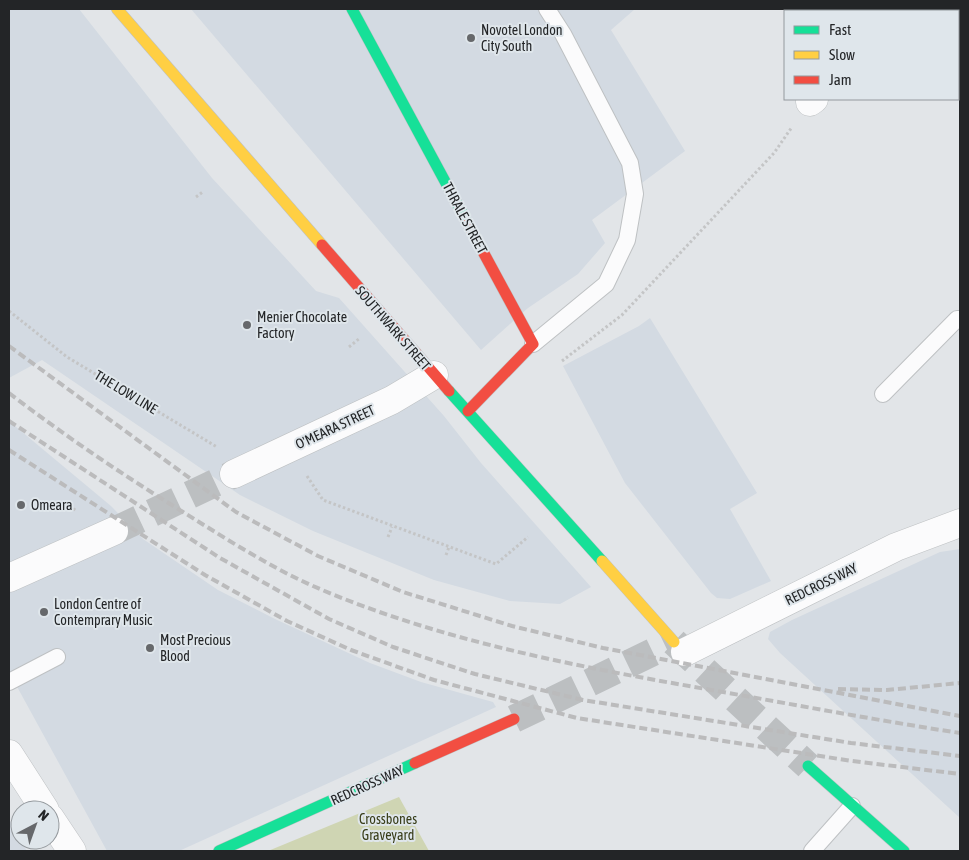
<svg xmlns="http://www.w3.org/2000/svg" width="969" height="860" font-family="'Asap Condensed',sans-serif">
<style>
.built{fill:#d3dae2}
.green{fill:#cfd5b3}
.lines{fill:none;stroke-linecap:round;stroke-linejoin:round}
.street-tunnel{stroke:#bcbfc1;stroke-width:28;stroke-dasharray:28 14;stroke-linecap:butt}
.secondary-tunnel{stroke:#bcbfc1;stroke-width:28;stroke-dasharray:28 14;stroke-linecap:butt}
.primary-tunnel{stroke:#bcbfc1;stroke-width:28;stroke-dasharray:28 14;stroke-linecap:butt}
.lane-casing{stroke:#bec1c3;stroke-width:18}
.street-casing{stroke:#bec1c3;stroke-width:29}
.fast-casing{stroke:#bec1c3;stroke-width:12}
.slow-casing{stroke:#bec1c3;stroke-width:12}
.jam-casing{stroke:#bec1c3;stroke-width:12}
.path{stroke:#c4c5c6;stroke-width:3;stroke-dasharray:2.5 2.5;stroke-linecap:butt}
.lane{stroke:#fbfbfc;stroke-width:16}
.street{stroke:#fbfbfc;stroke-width:28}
.fast{stroke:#16e098;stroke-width:11}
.slow{stroke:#ffcf43;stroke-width:11}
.jam{stroke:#f24e42;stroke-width:11}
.rail{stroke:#bbbbbc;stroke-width:4;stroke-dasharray:8 4;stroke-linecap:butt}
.poi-dot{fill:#66686b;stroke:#dfe6eb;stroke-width:2}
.labels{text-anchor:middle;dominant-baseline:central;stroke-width:4;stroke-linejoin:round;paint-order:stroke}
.poi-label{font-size:14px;fill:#232527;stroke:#dfe6eb;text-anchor:start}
.street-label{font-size:14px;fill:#232527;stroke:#dfe6eb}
.park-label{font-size:14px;fill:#383d18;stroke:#dfe6eb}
</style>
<rect width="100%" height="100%" fill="#e2e5e8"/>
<path class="built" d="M9 9H79L212 178 316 291 339 298 444 416 481 463 591 587 560 604 510 601 434 580 313 531 240 495 42 360 9 378Z
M191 9H635L611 30 685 151 592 220 605 243 578 274 528 308 481 350Z
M650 318 757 493 730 509 771 581 730 599 717 598 711 593 625 483 563 366 639 326Z
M9 421 111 506 143 539 218 590 275 619 370 663 421 682 493 702 496 707 179 851H107L9 672Z
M960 549V818L780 653 768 639 770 632 792 620 940 552Z
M9 819 20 840 27 851H9Z"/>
<path class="green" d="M399 797 429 851H268Z"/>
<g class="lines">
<path class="street-tunnel" d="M114 531 234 474"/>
<path class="secondary-tunnel" d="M514 719 674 642"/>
<path class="primary-tunnel" d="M674 642 808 766"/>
<g class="lane-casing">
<path id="lane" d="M533 344 606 284 627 240 635 194 630 163 563 34 547 9
M883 394 957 319H960
M9 682 57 657
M812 851 852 806"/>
</g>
<g class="street-casing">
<path id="street" d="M889 11 891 9
M810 102 814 99
M234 474 392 400 434 375
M9 578 114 531
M685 652 896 547 960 523
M9 754 45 810
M50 818 72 851"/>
</g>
<g class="fast-casing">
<path id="fast" d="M352 9 468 224
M449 391 602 561
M808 766 904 851
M219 851 415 763"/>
</g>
<g class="slow-casing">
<path id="slow" d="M117 9 322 245
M602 561 674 642"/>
</g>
<g class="jam-casing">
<path id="jam" d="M322 245 449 391
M468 411 533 344 468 224
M415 763 514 719"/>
</g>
<path class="path" d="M196 197 204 191
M9 311 67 357 217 447
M349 347 360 338
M562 361 622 315 774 153 792 127
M307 476 323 500 496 564 528 537
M69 506 77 511
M388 537 392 527
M446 555 449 547"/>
<use href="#lane" class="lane"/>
<use href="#street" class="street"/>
<use href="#fast" class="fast"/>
<use href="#slow" class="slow"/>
<use href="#jam" class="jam"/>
<path class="rail" d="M9 346 236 512 318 556 403 592 512 626 603 648 960 716
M9 393C65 436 123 475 183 512 225 538 268 566 313 586 437 640 574 666 706 689 791 704 875 720 960 733
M9 421 220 558 329 619 393 647 475 674 583 700 851 743 960 756
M9 450 205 575 287 621 351 650 434 680 577 718 852 761 960 774
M838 689 887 690 960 683"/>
</g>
<g class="poi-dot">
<circle cx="471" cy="38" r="5"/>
<circle cx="247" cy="325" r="5"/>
<circle cx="21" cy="505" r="5"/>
<circle cx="44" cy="612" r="5"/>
<circle cx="150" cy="648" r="5"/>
</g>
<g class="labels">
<g class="poi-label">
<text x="481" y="30">Novotel London<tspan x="481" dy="16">City South</tspan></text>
<text x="257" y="317">Menier Chocolate<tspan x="257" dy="16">Factory</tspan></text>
<text x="31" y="505">Omeara</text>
<text x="54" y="604">London Centre of<tspan x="54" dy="16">Contemprary Music</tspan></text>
<text x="160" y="640">Most Precious<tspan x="160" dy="16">Blood</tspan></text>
</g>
<g class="street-label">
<text transform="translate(465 218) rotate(62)">THRALE STREET</text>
<text transform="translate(393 328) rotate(49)">SOUTHWARK STREET</text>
<text transform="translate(126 392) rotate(31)">THE LOW LINE</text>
<text transform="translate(335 427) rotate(-25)">O'MEARA STREET</text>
<text transform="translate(821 584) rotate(-26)">REDCROSS WAY</text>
<text transform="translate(367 785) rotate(-24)">REDCROSS WAY</text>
</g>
<g class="park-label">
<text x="388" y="819">Crossbones<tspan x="388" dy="16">Graveyard</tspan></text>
</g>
</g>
<rect width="969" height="860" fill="none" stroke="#232527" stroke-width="20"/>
<rect x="784" y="10" width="175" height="90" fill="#dfe6eb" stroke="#94999d"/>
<rect x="794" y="26" width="25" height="8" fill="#16e098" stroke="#94999d"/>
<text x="829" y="35" font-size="15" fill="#232527">Fast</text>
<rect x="794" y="51" width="25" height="8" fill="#ffcf43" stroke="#94999d"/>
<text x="829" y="60" font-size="15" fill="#232527">Slow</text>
<rect x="794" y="76" width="25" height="8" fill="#f24e42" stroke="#94999d"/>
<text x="829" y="85" font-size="15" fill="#232527">Jam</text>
<g transform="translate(35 825) rotate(41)"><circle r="24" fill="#dfe6eb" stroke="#94999d"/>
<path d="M0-4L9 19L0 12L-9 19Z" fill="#66686b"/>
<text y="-8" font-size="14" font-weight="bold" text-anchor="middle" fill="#232527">N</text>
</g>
</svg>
